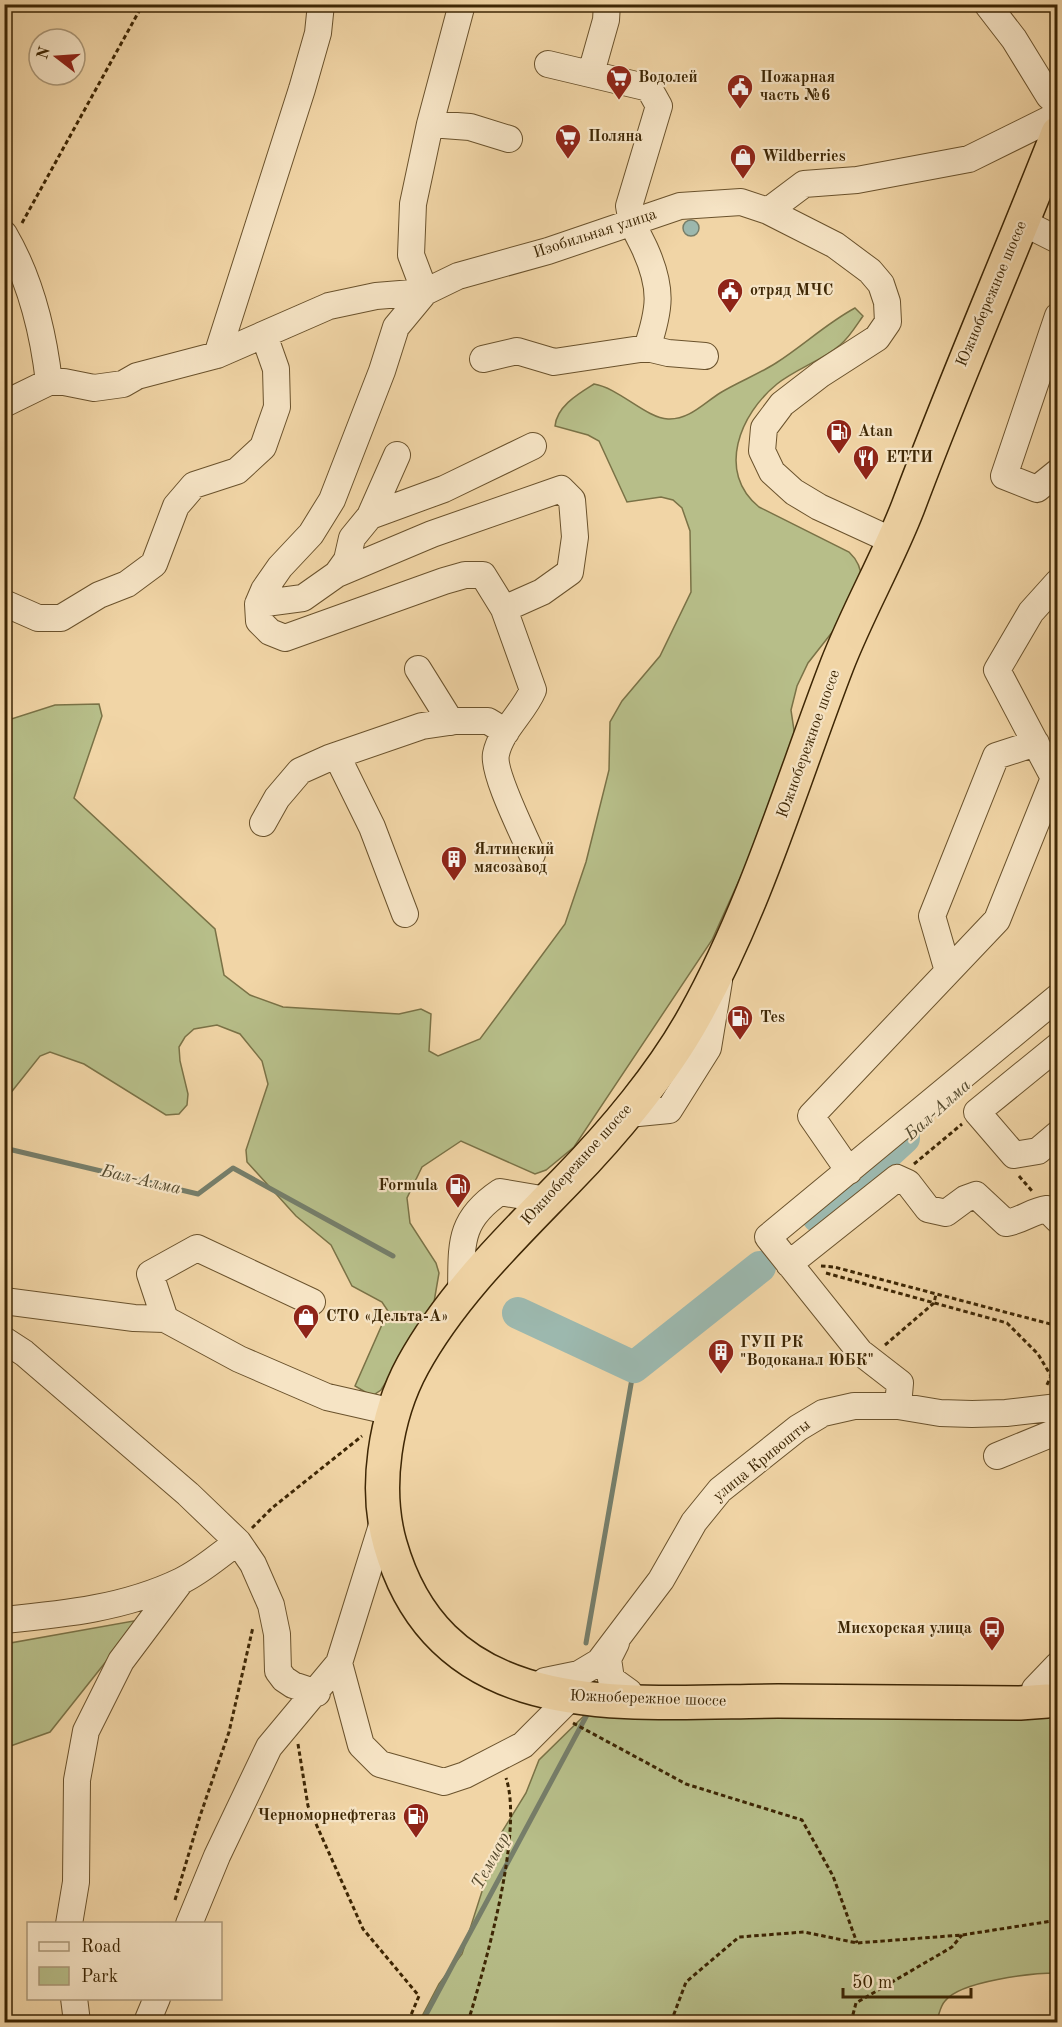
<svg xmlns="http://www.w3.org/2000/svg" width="1062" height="2027" font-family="'Old Standard TT',serif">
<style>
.green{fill:#b7be89;stroke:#7a7246;stroke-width:1.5}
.water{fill:#9cb8ae;stroke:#767e6a;stroke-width:1.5}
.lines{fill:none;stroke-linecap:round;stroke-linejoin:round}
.stream{stroke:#767e6a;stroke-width:5}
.river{stroke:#9cb8ae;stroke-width:32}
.minor-casing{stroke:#6a522c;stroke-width:28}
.highway-casing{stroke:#3d2604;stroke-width:36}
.path{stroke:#3d2604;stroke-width:3;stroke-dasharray:4.5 3;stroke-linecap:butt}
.minor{stroke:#f6e4c5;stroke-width:26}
.highway{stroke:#f1d5a6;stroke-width:33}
.labels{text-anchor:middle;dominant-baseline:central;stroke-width:4.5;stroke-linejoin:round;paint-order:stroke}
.poi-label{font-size:16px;font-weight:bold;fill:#3d2604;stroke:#f6e4c5;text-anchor:start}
.street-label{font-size:16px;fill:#3d2604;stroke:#f6e4c5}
.water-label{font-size:18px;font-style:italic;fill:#554a2e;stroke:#f6e4c5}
</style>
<rect width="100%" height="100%" fill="#f1d5a6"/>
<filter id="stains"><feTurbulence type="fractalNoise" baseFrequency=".00333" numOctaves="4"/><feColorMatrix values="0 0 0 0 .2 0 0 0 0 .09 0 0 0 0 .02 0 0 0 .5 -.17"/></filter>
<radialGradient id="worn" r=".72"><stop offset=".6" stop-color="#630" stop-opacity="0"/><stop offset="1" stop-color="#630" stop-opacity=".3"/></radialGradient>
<path class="green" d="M855 308 863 316C856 326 849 338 840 345 821 361 796 369 777 384 740 414 716 472 759 507L849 552C862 564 864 581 859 598L808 663 797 686 791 710 796 744 790 768 712 940 574 1147 546 1170 535 1174 461 1141 422 1167 407 1198 410 1223 436 1263 439 1273 433 1308 381 1390 372 1396 355 1386 388 1311 382 1302 352 1286 331 1245 296 1216 247 1162 246 1150 268 1084 262 1061 240 1034 217 1025 194 1029 185 1037 179 1047 180 1061 188 1094 187 1105 179 1114 166 1115 84 1064 50 1052 40 1056 5 1100V721L55 705 99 704 102 716 74 798 215 929 224 975 250 995 283 1007 399 1014 421 1009 431 1014 429 1051 438 1056 480 1039 565 924 586 862 609 770 610 722 622 701 660 656 691 592 690 531 682 508 673 500 661 497 627 502 599 441 588 435 555 426C557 406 578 394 594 384 619 388 646 418 668 419 689 420 704 403 720 393 738 382 759 374 776 363 804 345 827 323 855 308Z
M139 1620 50 1732 5 1748V1644Z
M591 1709 1057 1713V1973C1033 1973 960 1981 945 2001 940 2006 939 2016 936 2022H419L439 1984 462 1954 500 1835 526 1793 539 1760Z"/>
<path class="water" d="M683 228a8 8 0 1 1 16 0a8 8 0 1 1-16 0Z"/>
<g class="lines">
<path class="stream" d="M4 1148 198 1194 233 1168 393 1256
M586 1643 634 1367
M422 2022 588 1713"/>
<path class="river" d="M818 1217 904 1138
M518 1313 634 1367 760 1267"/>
<g class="minor-casing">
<path id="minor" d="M462 4 430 124 470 127 509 139
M987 4 1014 39 1049 96 1058 104
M591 73 606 20 607 4
M768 211 804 184 857 180 969 159 1058 115
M1034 228 1058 240
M4 234C31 280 43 330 49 382
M425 292 396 327 382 371 332 500 311 534 280 567 264 590 258 604 259 621 270 632 285 638 444 581 465 575H483L504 609 533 690C524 712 501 730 496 754 492 772 524 835 532 854
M425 292 411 255 413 204 430 124
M1058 316 1004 476 1037 489 1058 472
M647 348 668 353 705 356
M217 355 302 89 318 33 321 4
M483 359 517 351 554 362 647 348C660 309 663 289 645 249 638 234 631 224 629 206L659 106 649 88 548 64
M4 404 49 382H64L94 388 123 384 137 376 217 355 329 306 376 296 425 292 458 276 548 251 680 206 741 202 768 211 835 245 870 271 881 284 887 302 888 322 877 338 821 374 782 404 764 428 762 451 772 472 794 492 819 507 893 541
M370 516 397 455
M337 574 347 560 352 538 370 516 444 489 533 446
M4 603 38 618H61L99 595 127 584 154 564 176 506 194 485 237 471 263 447 277 407 276 369 264 335
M258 604 303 598 337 574 432 534 561 489 572 500 575 537 570 572 542 592 504 609
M418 669 451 722
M337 756 372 827 405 914
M263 823 277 798 300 771 329 758 422 726 456 721H488L506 732
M948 971 932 916 996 756 1036 743
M1058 1046 977 1112 1014 1155 1038 1151 1058 1134
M628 1114 669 1110 708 1048 719 981
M849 1171 811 1116 997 920 1054 778 997 670 1031 612 1058 582
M789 1264 897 1178 908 1183 928 1209 946 1213 965 1199 976 1195 1006 1223C1021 1221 1032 1211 1047 1209L1058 1220
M461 1293C462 1246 457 1221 500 1192L547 1200
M4 1301 134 1318 165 1319
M312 1302 197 1248 150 1274 165 1319 239 1359 327 1397 393 1412
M4 1340 24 1353 188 1494 238 1542 253 1564 271 1605 277 1634 278 1671 284 1679 293 1685 317 1693
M898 1406 900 1383 860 1352 768 1237 1058 997
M997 1456 1058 1431
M4 1620C65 1614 125 1608 181 1581 202 1571 219 1555 238 1542
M616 1643 608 1659 611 1679 629 1692
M339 1663 361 1745 380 1764 444 1782 465 1775 523 1745 571 1697
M545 1681 579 1674 599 1662 661 1580 694 1522 720 1490 798 1428 823 1413 854 1406H898L940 1413 972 1414 1006 1413 1058 1407
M1035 1689 1058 1665
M69 1924 76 1882 77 1780 86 1731 121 1661 181 1581
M189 1924 217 1856 269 1747 339 1663 383 1522
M74 1998 77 2022
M147 2022 157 1998"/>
</g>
<g class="highway-casing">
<path id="highway" d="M1047 1701 1020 1703C939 1703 859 1701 778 1701 627 1702 442 1727 390 1544 374 1488 385 1416 413 1365 452 1294 512 1237 567 1180 613 1133 663 1073 694 1017 756 906 792 782 837 665 858 611 887 561 908 507 955 381 1009 258 1058 133"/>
</g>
<path class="path" d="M22 223 143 4
M914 1164 962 1124
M1019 1176 1032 1191
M821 1266 834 1267 1058 1326
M826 1273 1007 1323 1038 1354 1051 1376 1046 1387
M885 1345 934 1303 936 1294
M252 1528 272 1508 362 1436
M573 1723 686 1784 802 1820 833 1876 857 1943
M298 1744 308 1806 363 1929 419 1996 408 2022
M175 1900 200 1816 229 1732 253 1627
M468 2022C485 1966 524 1831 506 1778
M671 2022 686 1982 739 1937 804 1932 857 1943 962 1935 1052 1921 1058 1932
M851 2022 856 2003 952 1947 962 1935"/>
<use href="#minor" class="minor"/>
<use href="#highway" class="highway"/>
</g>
<defs>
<g id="supermarket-pin" transform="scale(1.35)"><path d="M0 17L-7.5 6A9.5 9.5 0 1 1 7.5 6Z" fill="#8f2418" stroke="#f6e4c5"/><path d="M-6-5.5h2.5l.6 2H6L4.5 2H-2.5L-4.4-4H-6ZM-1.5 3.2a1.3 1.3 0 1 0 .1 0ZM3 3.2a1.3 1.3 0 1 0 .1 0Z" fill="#fff"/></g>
<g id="civic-pin" transform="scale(1.35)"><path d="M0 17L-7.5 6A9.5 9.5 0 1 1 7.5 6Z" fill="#8f2418" stroke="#f6e4c5"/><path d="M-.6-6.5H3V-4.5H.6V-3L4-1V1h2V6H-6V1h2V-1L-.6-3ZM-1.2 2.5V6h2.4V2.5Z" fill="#fff"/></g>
<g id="shop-pin" transform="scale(1.35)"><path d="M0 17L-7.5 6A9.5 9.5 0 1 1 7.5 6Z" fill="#8f2418" stroke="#f6e4c5"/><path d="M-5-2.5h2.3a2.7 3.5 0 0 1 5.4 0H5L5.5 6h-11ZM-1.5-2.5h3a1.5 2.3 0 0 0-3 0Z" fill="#fff"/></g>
<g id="fuel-pin" transform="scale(1.35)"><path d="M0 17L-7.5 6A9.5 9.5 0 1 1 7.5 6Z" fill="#8f2418" stroke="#f6e4c5"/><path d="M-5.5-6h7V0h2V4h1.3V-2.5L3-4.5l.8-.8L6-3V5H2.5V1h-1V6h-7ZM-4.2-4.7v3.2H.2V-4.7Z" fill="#fff"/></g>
<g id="restaurant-pin" transform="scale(1.35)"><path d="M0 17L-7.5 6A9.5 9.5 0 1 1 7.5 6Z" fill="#8f2418" stroke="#f6e4c5"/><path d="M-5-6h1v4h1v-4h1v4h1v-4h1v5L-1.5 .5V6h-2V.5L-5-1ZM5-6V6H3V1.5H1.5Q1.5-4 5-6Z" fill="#fff"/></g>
<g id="building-pin" transform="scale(1.35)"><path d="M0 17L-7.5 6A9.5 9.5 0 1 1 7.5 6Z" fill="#8f2418" stroke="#f6e4c5"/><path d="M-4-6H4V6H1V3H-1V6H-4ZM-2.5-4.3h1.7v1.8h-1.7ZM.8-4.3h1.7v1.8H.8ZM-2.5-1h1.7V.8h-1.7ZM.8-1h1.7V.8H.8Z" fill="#fff"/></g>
<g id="bus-pin" transform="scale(1.35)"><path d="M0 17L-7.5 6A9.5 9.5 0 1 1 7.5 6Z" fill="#8f2418" stroke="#f6e4c5"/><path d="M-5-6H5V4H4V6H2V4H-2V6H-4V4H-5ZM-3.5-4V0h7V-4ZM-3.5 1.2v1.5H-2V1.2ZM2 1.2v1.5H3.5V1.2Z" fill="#fff"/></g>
</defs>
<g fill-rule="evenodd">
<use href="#supermarket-pin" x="619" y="78"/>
<use href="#civic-pin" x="740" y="87"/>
<use href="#supermarket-pin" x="568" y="137"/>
<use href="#shop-pin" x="743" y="157"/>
<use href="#civic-pin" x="730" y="291"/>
<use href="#fuel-pin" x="839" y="432"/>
<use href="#restaurant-pin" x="866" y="458"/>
<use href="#building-pin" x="454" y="859"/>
<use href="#fuel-pin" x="740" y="1018"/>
<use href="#fuel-pin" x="458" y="1186"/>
<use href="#shop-pin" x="306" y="1317"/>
<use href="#building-pin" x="721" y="1352"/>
<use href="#bus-pin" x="992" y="1629"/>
<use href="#fuel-pin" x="416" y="1816"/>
</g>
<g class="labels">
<g class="poi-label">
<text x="638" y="78">Водолей</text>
<text x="760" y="78">Пожарная<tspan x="760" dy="18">часть №6</tspan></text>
<text x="588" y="137">Поляна</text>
<text x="762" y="157">Wildberries</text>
<text x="750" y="291">отряд МЧС</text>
<text x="858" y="432">Atan</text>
<text x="886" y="458">ЕТТИ</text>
<text x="474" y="850">Ялтинский<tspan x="474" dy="18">мясозавод</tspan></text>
<text x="760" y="1018">Tes</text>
<text x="438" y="1186" text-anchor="end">Formula</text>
<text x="326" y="1317">СТО «Дельта-А»</text>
<text x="740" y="1343">ГУП РК<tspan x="740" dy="18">"Водоканал ЮБК"</tspan></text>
<text x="972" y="1629" text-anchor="end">Мисхорская улица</text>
<text x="396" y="1816" text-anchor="end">Черноморнефтегаз</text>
</g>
<g class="street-label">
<text transform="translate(595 234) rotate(-18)">Изобильная улица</text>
<text transform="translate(992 294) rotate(-67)">Южнобережное шоссе</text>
<text transform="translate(809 744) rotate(-70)">Южнобережное шоссе</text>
<text transform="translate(577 1165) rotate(-48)">Южнобережное шоссе</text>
<text transform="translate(762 1461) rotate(-39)">улица Кривошты</text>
<text transform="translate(648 1699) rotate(2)">Южнобережное шоссе</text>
</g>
<g class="water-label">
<text transform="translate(938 1110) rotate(-42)">Бал-Алма</text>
<text transform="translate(141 1180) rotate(13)">Бал-Алма</text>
<text transform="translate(491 1861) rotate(-62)">Темиар</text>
</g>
</g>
<rect width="1062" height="2027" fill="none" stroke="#f1d5a6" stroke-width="24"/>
<rect x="6" y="6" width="1050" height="2015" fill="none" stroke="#3d2604" stroke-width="3"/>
<rect x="12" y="12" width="1038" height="2003" fill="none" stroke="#3d2604" stroke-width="1.5"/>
<rect x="27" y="1922" width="195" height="78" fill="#f6e4c5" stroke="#ac9878" stroke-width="1.5"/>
<rect x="39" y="1942" width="30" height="9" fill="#f6e4c5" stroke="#ac9878" stroke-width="1.5"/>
<text x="81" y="1952" font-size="18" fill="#3d2604">Road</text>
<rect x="39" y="1967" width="30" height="18" fill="#b7be89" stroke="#ac9878" stroke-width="1.5"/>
<text x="81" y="1982" font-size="18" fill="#3d2604">Park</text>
<g transform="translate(57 57) rotate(287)"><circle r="28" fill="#f6e4c5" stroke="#ac9878" stroke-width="1.5"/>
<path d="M0-4.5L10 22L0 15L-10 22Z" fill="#8f2418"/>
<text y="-9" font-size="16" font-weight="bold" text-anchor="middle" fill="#3d2604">N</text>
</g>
<path d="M843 1988v9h128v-9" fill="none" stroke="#3d2604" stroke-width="3"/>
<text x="852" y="1988" font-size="18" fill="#3d2604" stroke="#f6e4c5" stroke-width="4.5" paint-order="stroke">50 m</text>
<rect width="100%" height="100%" filter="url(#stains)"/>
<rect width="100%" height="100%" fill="url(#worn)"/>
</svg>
